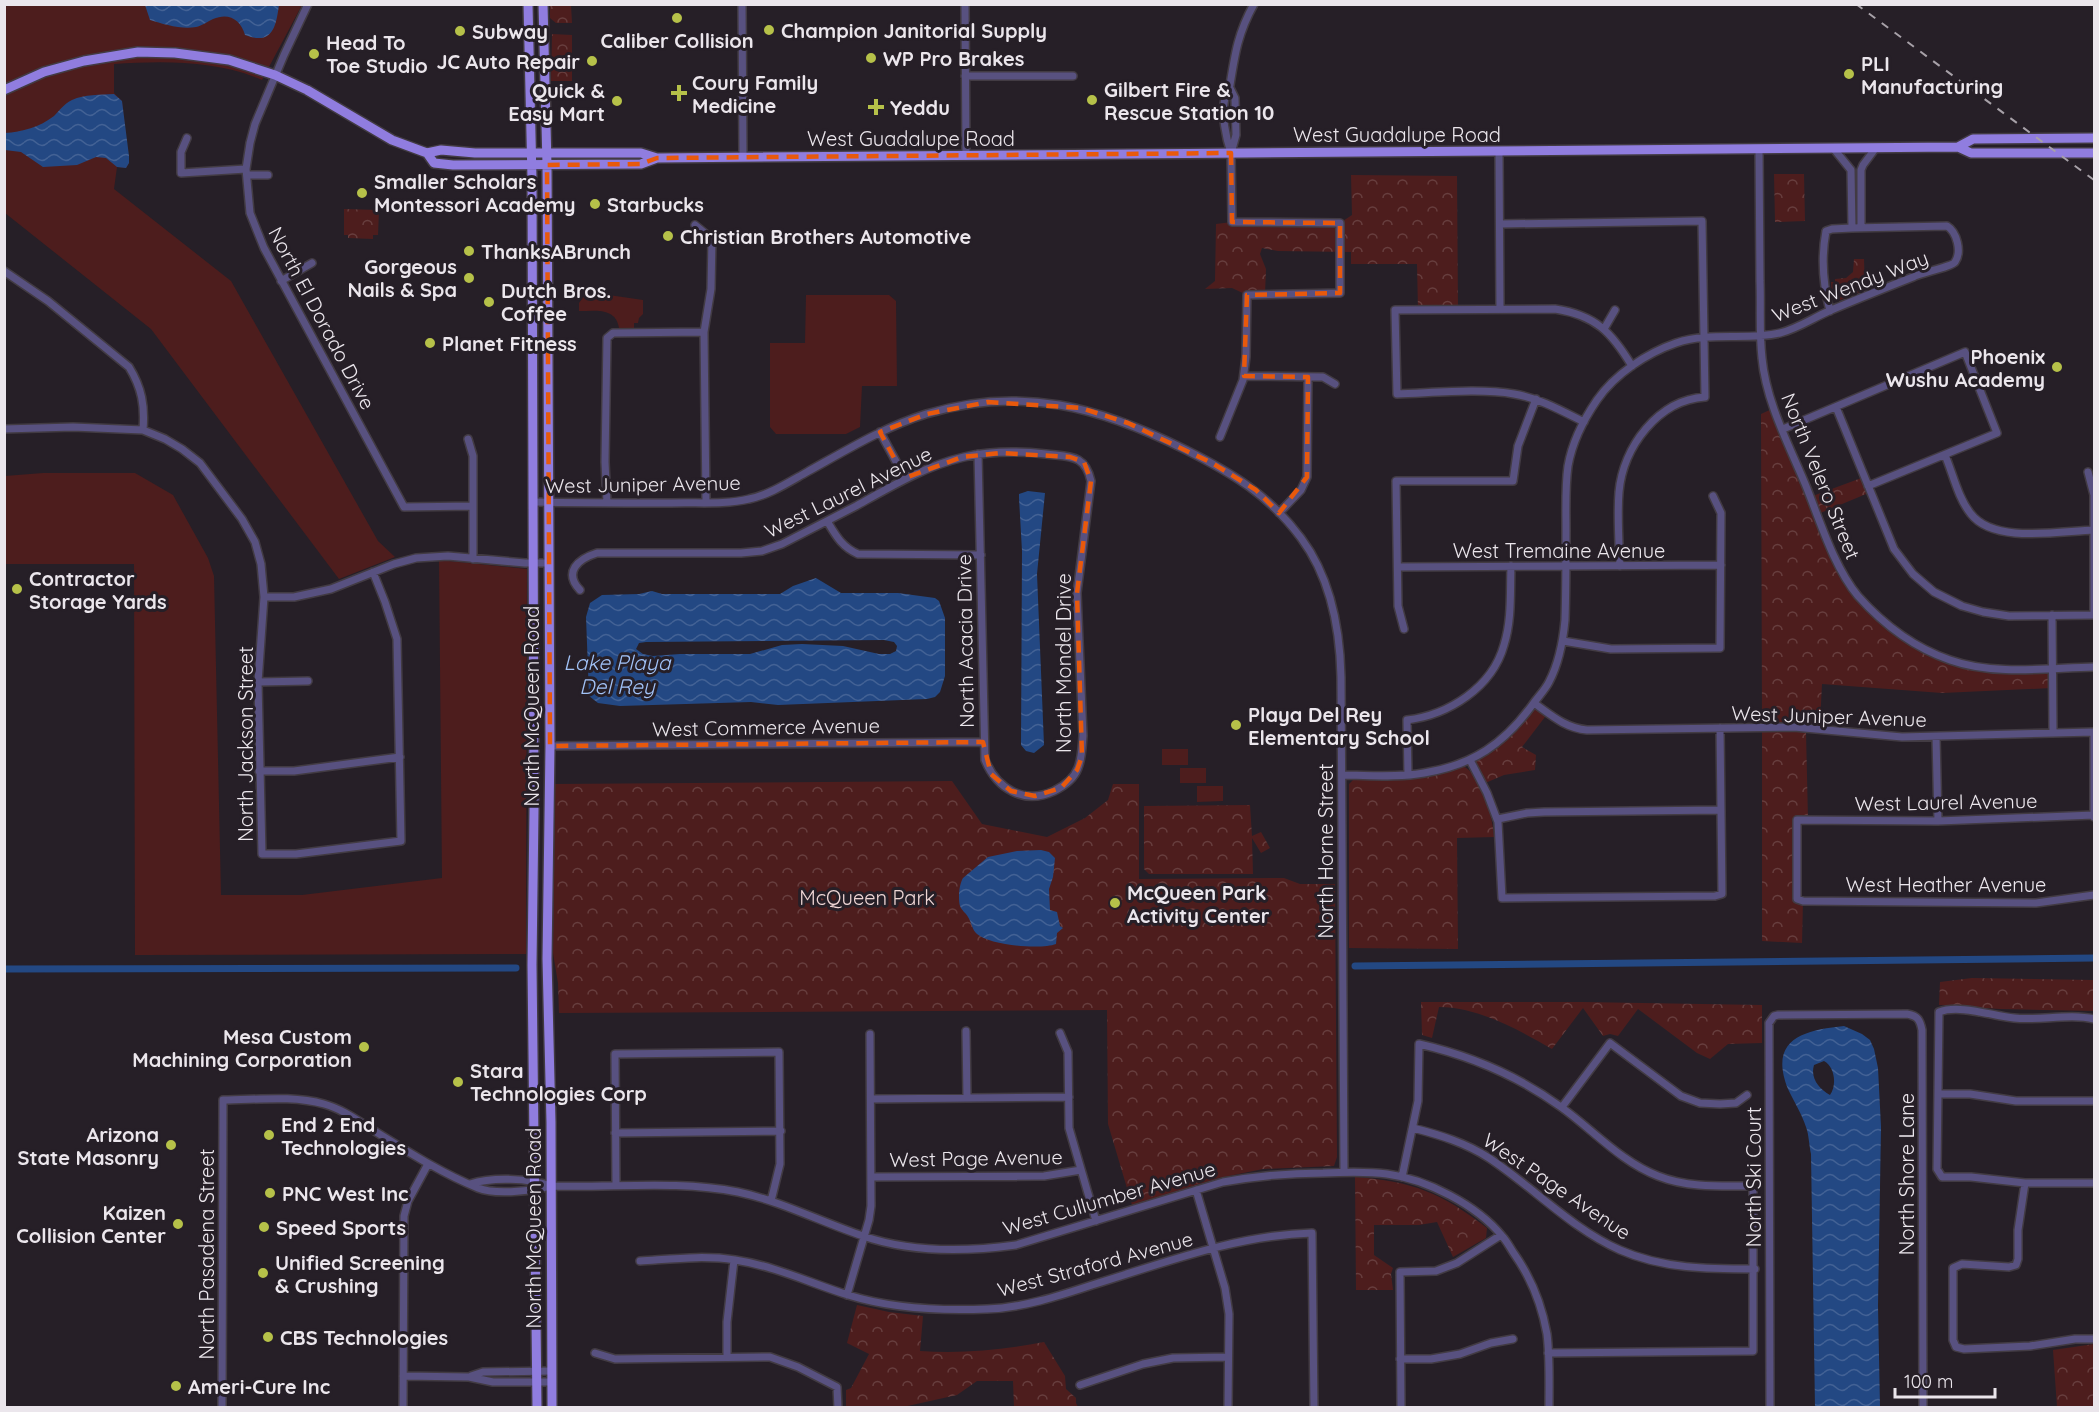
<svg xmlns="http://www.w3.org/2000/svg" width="2099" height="1412" font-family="Quicksand,sans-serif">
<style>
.grass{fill:#4d1d1d}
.park{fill:url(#park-crowns)}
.water{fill:url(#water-waves);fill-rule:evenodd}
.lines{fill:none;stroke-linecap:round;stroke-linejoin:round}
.canal{stroke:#234883;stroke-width:7}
.minor-casing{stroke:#423b43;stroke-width:10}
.major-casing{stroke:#423b43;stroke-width:12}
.minor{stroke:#585180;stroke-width:7}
.major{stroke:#907ddf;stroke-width:9}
.rail{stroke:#a7a1a8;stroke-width:2;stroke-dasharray:8 8;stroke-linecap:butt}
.marked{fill:none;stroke:#e8590c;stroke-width:4.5;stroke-dasharray:12 8;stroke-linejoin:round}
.poi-dot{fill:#b6c149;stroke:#261f27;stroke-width:2}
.labels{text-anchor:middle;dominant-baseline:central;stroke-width:6;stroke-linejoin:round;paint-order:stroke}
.poi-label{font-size:20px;font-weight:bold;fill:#ebe6ec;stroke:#261f27;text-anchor:start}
.street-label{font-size:20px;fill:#ebe6ec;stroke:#261f27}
.park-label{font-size:20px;fill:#efd6d5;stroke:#261f27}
.water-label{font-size:21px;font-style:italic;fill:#a2c3f8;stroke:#261f27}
</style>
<defs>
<pattern id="park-crowns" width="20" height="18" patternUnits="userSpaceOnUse" patternTransform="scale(1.5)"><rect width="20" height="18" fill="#4d1d1d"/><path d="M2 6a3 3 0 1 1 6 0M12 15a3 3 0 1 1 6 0" fill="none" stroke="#673e3e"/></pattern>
<pattern id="water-waves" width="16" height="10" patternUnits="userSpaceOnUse" patternTransform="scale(1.5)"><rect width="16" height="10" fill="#234883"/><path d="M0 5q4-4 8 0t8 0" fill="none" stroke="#436295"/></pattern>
</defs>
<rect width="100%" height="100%" fill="#261f27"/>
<path class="grass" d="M4 5H302L262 80C216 60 163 61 114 64V93L122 101 129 163 126 168 117 167 114 189 231 281 378 541 395 557 339 579 151 329 5 213Z
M602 294 643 300V314L639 318 638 323H634V328H619C616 307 595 311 579 311V303L583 297Z
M806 295H889L896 301 897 386H862L860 427 846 434H776L770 427V343H805Z
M43 473H135L173 495 208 558 214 576 221 895H302L442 878 439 560 527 569 526 954 135 955 134 564H5V476Z
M1162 749H1188V765H1162Z
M1180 768H1206V783H1180Z
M1197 786H1223V801L1197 802Z"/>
<path class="park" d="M550 5H571L572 23H556L550 18Z
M552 34 572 35V81H551Z
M1774 174H1804L1805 221 1775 222Z
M1351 175 1457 176 1458 310H1418L1417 264H1351V252L1278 251 1262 248 1260 254 1266 269 1265 294 1247 295 1232 288 1205 289 1215 281 1216 224 1232 222 1340 223 1352 215Z
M344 209 379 210 378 235H373V239L348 238V235H344Z
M1854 259H1864L1865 290 1838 301 1832 297 1831 282H1835V279L1846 278 1853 272Z
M1774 408 1810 497 1864 477 1871 492 1818 514 1841 570 1857 594 1916 644 1978 667H2052V688L1942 693 1822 684 1820 723 1762 722 1761 414Z
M1534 703 1548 713 1522 747 1536 755 1535 770 1504 775 1483 784 1470 760 1490 748Z
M1762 732H1806L1808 820H1798L1797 899 1803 901 1802 943 1762 941Z
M1462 766C1479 770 1494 820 1494 837L1457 838 1458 949 1349 948V784L1354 779 1417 778Z
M952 781 982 824 1047 837 1085 818 1108 800 1113 784H1139V879L1284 878 1300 884H1335L1337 1157 1334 1166 1263 1169 1219 1178 1132 1205 1108 1124 1107 1010 559 1013 558 983 553 953 555 784Z
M1250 805 1252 836 1261 832 1270 848 1261 853 1252 838 1253 874H1149L1144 869V806Z
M1972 978 2094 980V1011L2000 1009 1939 1005 1940 982Z
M1421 1002H1582L1762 1005V1043L1728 1044 1710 1059 1697 1053 1638 1009 1618 1036 1610 1034 1603 1036 1583 1008 1552 1049C1519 1030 1478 1007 1439 1007L1432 1038 1422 1035Z
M1355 1177C1412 1181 1442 1193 1487 1228L1486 1238 1453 1257 1437 1222 1419 1225H1374V1255L1393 1268 1391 1274 1393 1290H1356Z
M857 1305 889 1312 923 1316 920 1351C962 1354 1003 1350 1044 1342L1065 1376 1066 1389 1076 1398V1403L1078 1407H1014L1013 1381H977L957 1395 903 1407H846V1390L851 1388 869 1354 847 1343Z
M2094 1344V1407H2057L2053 1350Z"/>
<path class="water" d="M145 5V4L279 5C276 26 273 46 245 35 241 20 229 12 213 19 208 21 202 26 196 27 182 30 163 24 150 20Z
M114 94 122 101 129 156V163L126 168 117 167 106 158 96 157 77 165 43 167 21 152 5 150V133C22 132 40 127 54 116 60 110 64 104 72 100 85 94 100 95 114 94Z
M1028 491 1045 493 1037 574 1044 745 1034 753 1026 751 1021 745 1022 551 1019 498V494Z
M816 578 841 593H898L935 598 939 601 945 618V676L940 692 935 697 927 699 778 705 751 702 620 706 598 703 589 696 586 617 590 603 602 595 639 594 652 591 662 594H780L793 586ZM884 640 894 642 897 646 896 651 890 654H879L843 646 802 644 782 645 750 654H680L653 656 643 654 636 649 639 643 646 642Z
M1041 850 1049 852 1055 858 1053 877 1049 889 1050 910 1057 912 1060 926 1063 928 1057 933 1056 944C1040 950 989 945 977 934 972 930 972 923 968 917 966 913 962 911 960 906 958 898 959 885 963 878L988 857 1017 851Z
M1844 1026 1862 1034 1870 1040 1874 1049 1878 1068 1881 1127 1878 1306 1880 1407H1815L1811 1154C1809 1145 1809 1135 1806 1127 1802 1114 1794 1102 1788 1089 1768 1039 1804 1030 1844 1026ZM1824 1061C1835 1067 1837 1085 1830 1095 1819 1089 1810 1078 1814 1065Z"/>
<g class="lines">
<path class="canal" d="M1355 966 2094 958
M4 969 516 968"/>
<g class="minor-casing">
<path id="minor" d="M308 4 284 55 255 124 250 143 246 169 250 213 264 248 404 507 473 506
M742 4 743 157
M965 4 966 156
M965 76H1073
M187 138 181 152V173L246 169
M1759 149C1759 193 1760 237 1760 281 1761 306 1759 332 1762 358 1766 402 1789 445 1806 486 1820 521 1834 567 1858 596 1883 624 1915 648 1950 660 1995 676 2048 668 2094 667
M1834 149 1851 170 1852 228
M1499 152 1500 309
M1231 153C1226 138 1221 114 1225 98 1226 93 1229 90 1230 85 1235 53 1238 33 1254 4
M247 175H268
M1500 224 1702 221 1705 397C1658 400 1623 447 1619 492 1617 516 1619 542 1620 566
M695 225 712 239 711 289 704 332 706 502
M1861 228V170L1863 165 1875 149
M4 271 48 301 129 367C142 388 145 406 143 430
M281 281 312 263
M1604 329 1615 310
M1244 376 1323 377 1335 384
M1836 407 1894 549 1913 574 1934 592 1962 606 1983 612 2009 616 2094 615V495L2088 472
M1584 422C1562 411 1539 398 1514 394 1480 388 1432 393 1397 394L1395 310 1555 309C1596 315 1612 333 1632 366
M4 429 73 427 143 430 165 439 182 449 200 463 242 519 255 542 261 564 264 597 258 682 262 854H296L401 841 397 639 385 602 373 572
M1783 429 1965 352 1997 433 1868 486
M880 432 905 478
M1220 437 1243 380 1246 357 1247 295 1340 293V223L1232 222 1231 153 1236 135 1235 98 1230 88
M468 439 473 456V559
M1945 455C1953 474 1958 498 1971 514 1994 544 2060 531 2094 530
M534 502C579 503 625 503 671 503 697 502 724 505 749 499 769 495 789 482 807 472 845 451 884 427 926 414 1021 385 1100 407 1186 450 1232 473 1269 495 1301 538 1331 578 1340 628 1341 677L1344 1172
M607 503 605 462 607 338 613 333 704 332
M1279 513 1301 490 1307 477 1308 377
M827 521C836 536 842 547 858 554L981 555
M1398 567 1721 565
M580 590C563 572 578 559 597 553H741L762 551 782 544C807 531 831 519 856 506 890 487 925 466 964 457 991 451 1019 451 1046 454 1070 457 1085 454 1091 481L1077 593 1083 736C1082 747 1082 758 1078 768 1074 779 1064 786 1054 791 1024 805 997 789 985 760L978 454
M264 597H294L331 589 394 564 416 558 448 556 525 563H549
M2052 615 2053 732
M1404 629 1398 606 1396 481H1513L1518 446 1536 399
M1563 641 1611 649 1720 648 1721 513 1713 496
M258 682 308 681
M1534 703C1551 715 1565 728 1587 730L1794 727 1902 737 2094 732V817
M1936 737 1938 821
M550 746 983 742
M1470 760 1487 793 1498 822 1502 898 1715 896 1722 894 1720 728
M259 771H294L400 757
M1342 775C1368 775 1397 778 1424 773 1473 765 1504 744 1533 704 1538 697 1545 690 1549 682 1559 663 1563 642 1565 620 1566 590 1566 560 1566 530 1566 509 1565 487 1568 466 1572 443 1584 419 1597 400 1615 374 1647 353 1676 343 1711 331 1746 341 1780 333 1797 329 1813 318 1829 311 1857 299 1885 288 1913 277 1921 273 1953 266 1955 262 1962 252 1957 232 1947 226L1852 228 1832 229 1826 231C1821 258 1823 285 1830 311
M1408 775 1407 720C1448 715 1492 688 1504 645 1512 620 1510 592 1511 566
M2094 815 1938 821 1797 820V899L1803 901 2036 903 2094 895
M1498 819 1527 813 1544 812 1721 810
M2094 1019C2069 1013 2040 1021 2014 1018 1993 1016 1959 1004 1939 1012L1937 1169 1942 1177H1971L2025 1183H2094
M966 1031 967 1098
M1060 1033 1068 1052 1069 1128 1096 1221
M1938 1094H1970L2016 1101H2094
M871 1099 1069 1097
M1562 1107 1610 1043 1681 1096 1700 1103 1720 1104 1736 1103 1747 1095
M1413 1128C1440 1135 1466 1143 1489 1158 1533 1187 1572 1229 1620 1250 1663 1269 1709 1269 1755 1269
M615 1133 781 1131
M871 1177 1044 1176 1081 1170
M1402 1177 1418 1101 1419 1044C1472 1056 1517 1075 1561 1107 1592 1129 1621 1162 1658 1176 1688 1188 1721 1186 1753 1186V1351L1548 1353
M2025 1183 2018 1230V1259L2016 1265 2009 1267 1962 1264 1953 1268V1340L1956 1347 1964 1349 2030 1346 2075 1339H2094
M470 1184C492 1177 529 1178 551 1186
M616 1185 615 1054 779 1052 780 1164 771 1201
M1196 1190 1225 1288 1229 1314 1228 1408
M640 1261C672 1259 704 1255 735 1260 775 1266 810 1283 848 1295 893 1309 940 1311 987 1309 1022 1308 1059 1296 1092 1285 1164 1263 1236 1235 1312 1233L1314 1408
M847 1295 869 1220 871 1206 870 1034
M595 1353 615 1359 770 1357 798 1367 837 1387 838 1408
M727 1357V1322L734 1260
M1400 1359H1431L1460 1354 1491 1343 1513 1339
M403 1376 469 1377 493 1382H552
M471 1376 483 1372 552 1371
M1080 1385 1143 1364 1173 1358 1228 1357
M222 1408 223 1100C256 1100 292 1095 324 1104 342 1109 357 1120 373 1130 407 1151 441 1173 478 1188 495 1195 533 1191 551 1186 614 1188 676 1180 738 1192 781 1201 821 1222 863 1236 912 1253 965 1252 1016 1245L1223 1182C1257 1176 1289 1173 1323 1173 1344 1172 1366 1171 1387 1174 1426 1179 1477 1205 1502 1236 1507 1241 1510 1248 1515 1255 1531 1278 1542 1306 1547 1334 1550 1358 1549 1383 1549 1408
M403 1408 404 1216 408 1201 428 1164
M1401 1408 1400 1272 1436 1271 1457 1263 1501 1235
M1770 1408 1769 1023 1774 1016 1778 1015 1907 1014C1918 1016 1920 1020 1922 1030L1923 1408"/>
</g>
<g class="major-casing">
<path id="major" d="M528 4 532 179 534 810 532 965 537 1408
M543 4 547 165 550 746 547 959 551 1122 552 1408
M4 90 44 72 84 61 138 52 175 53 229 60 275 75 307 90 392 140 427 153 441 150 475 153H641L657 158 1958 147 1971 153H2094
M1958 147 1973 139 2094 138
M427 153 434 163 453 165 641 164 657 158"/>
</g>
<use href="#minor" class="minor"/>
<use href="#major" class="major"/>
<path class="rail" d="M1856 4 2094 180"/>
</g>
<path class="marked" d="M1231 153 1232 222 1340 223V293L1247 295 1244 376 1308 377 1307 477 1279 513 1256 490 1212 463 1128 423 1081 408 988 402 927 414 880 432 905 478 962 457 1001 453 1070 457 1084 462 1091 481 1077 593 1082 756 1077 770 1061 788 1035 796 1011 791 991 774 983 742 550 746 547 165 641 164 657 158Z"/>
<g class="poi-dot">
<circle cx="677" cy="18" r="6"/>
<circle cx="769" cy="30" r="6"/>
<circle cx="460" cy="31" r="6"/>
<circle cx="314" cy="54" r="6"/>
<circle cx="871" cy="58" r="6"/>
<circle cx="592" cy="61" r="6"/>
<circle cx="1849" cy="74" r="6"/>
<path d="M676 84h6v6h6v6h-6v6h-6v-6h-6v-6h6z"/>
<circle cx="1092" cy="100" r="6"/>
<circle cx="617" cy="101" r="6"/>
<path d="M873 98h6v6h6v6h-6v6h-6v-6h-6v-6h6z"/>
<circle cx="362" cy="193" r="6"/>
<circle cx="595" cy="204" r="6"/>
<circle cx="668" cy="236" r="6"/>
<circle cx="469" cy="251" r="6"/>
<circle cx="469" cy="278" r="6"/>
<circle cx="489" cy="302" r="6"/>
<circle cx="430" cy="343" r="6"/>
<circle cx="2057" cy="367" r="6"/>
<circle cx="17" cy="589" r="6"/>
<circle cx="1236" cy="725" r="6"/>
<circle cx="1115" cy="903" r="6"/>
<circle cx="364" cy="1047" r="6"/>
<circle cx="458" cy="1082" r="6"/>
<circle cx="269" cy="1135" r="6"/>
<circle cx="171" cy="1145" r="6"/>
<circle cx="270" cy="1193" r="6"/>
<circle cx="178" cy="1224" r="6"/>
<circle cx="264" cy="1227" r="6"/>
<circle cx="263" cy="1273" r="6"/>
<circle cx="268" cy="1337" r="6"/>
<circle cx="176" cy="1386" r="6"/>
</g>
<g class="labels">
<g class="poi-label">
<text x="781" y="30">Champion Janitorial Supply</text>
<text x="472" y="31">Subway</text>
<text x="677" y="40" text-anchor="middle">Caliber Collision</text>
<text x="326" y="42">Head To<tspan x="326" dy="23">Toe Studio</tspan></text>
<text x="883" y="58">WP Pro Brakes</text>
<text x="580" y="61" text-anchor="end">JC Auto Repair</text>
<text x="1861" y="63">PLI<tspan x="1861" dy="23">Manufacturing</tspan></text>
<text x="692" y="82">Coury Family<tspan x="692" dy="23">Medicine</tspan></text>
<text x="1104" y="89">Gilbert Fire &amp;<tspan x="1104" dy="23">Rescue Station 10</tspan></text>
<text x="605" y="90" text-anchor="end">Quick &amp;<tspan x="605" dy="23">Easy Mart</tspan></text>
<text x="890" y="107">Yeddu</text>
<text x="374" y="181">Smaller Scholars<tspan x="374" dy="23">Montessori Academy</tspan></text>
<text x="607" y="204">Starbucks</text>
<text x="680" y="236">Christian Brothers Automotive</text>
<text x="481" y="251">ThanksABrunch</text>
<text x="457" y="266" text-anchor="end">Gorgeous<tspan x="457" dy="23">Nails &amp; Spa</tspan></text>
<text x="501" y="290">Dutch Bros.<tspan x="501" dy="23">Coffee</tspan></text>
<text x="442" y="343">Planet Fitness</text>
<text x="2045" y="356" text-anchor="end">Phoenix<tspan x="2045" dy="23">Wushu Academy</tspan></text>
<text x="29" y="578">Contractor<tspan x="29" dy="23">Storage Yards</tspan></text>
<text x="1248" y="714">Playa Del Rey<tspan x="1248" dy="23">Elementary School</tspan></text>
<text x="1127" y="892">McQueen Park<tspan x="1127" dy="23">Activity Center</tspan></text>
<text x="352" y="1036" text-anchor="end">Mesa Custom<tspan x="352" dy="23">Machining Corporation</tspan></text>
<text x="470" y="1070">Stara<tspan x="470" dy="23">Technologies Corp</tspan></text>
<text x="281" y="1124">End 2 End<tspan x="281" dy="23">Technologies</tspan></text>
<text x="159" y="1134" text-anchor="end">Arizona<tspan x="159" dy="23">State Masonry</tspan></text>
<text x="282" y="1193">PNC West Inc</text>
<text x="166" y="1212" text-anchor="end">Kaizen<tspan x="166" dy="23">Collision Center</tspan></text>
<text x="276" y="1227">Speed Sports</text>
<text x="275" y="1262">Unified Screening<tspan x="275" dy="23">&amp; Crushing</tspan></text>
<text x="280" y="1337">CBS Technologies</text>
<text x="188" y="1386">Ameri-Cure Inc</text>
</g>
<g class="street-label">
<text x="1397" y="134">West Guadalupe Road</text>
<text x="911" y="138">West Guadalupe Road</text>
<text transform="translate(1850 286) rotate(-21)">West Wendy Way</text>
<text transform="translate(322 318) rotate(62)">North El Dorado Drive</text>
<text transform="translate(1821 476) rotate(68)">North Velero Street</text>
<text transform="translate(643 484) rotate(-1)">West Juniper Avenue</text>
<text transform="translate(848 492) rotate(-26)">West Laurel Avenue</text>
<text x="1559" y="550">West Tremaine Avenue</text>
<text transform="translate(965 641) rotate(-91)">North Acacia Drive</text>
<text transform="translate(1063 663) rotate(-90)">North Mondel Drive</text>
<text transform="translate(531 706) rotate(-90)">North McQueen Road</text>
<text transform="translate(1829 716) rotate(2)">West Juniper Avenue</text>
<text transform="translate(766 727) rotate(-1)">West Commerce Avenue</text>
<text transform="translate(245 744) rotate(-90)">North Jackson Street</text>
<text transform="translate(1946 802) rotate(-1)">West Laurel Avenue</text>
<text transform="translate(1325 851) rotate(-90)">North Horne Street</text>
<text x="1946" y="884">West Heather Avenue</text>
<text transform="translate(976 1158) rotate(-1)">West Page Avenue</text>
<text transform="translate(1906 1174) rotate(-90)">North Shore Lane</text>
<text transform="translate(1753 1177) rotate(-90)">North Ski Court</text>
<text transform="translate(1557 1186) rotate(34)">West Page Avenue</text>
<text transform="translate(1109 1198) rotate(-16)">West Cullumber Avenue</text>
<text transform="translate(533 1228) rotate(-90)">North McQueen Road</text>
<text transform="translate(206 1254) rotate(-90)">North Pasadena Street</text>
<text transform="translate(1095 1264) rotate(-15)">West Straford Avenue</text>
</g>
<g class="park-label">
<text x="867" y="897">McQueen Park</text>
</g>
<g class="water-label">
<text x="617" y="662">Lake Playa<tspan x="617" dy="24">Del Rey</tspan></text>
</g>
</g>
<rect width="2099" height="1412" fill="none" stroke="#ebe6ec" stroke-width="12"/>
<path d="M1895 1388v9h100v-9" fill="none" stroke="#ebe6ec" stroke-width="3"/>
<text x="1904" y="1388" font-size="18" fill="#ebe6ec" stroke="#261f27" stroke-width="4.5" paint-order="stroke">100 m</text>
</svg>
